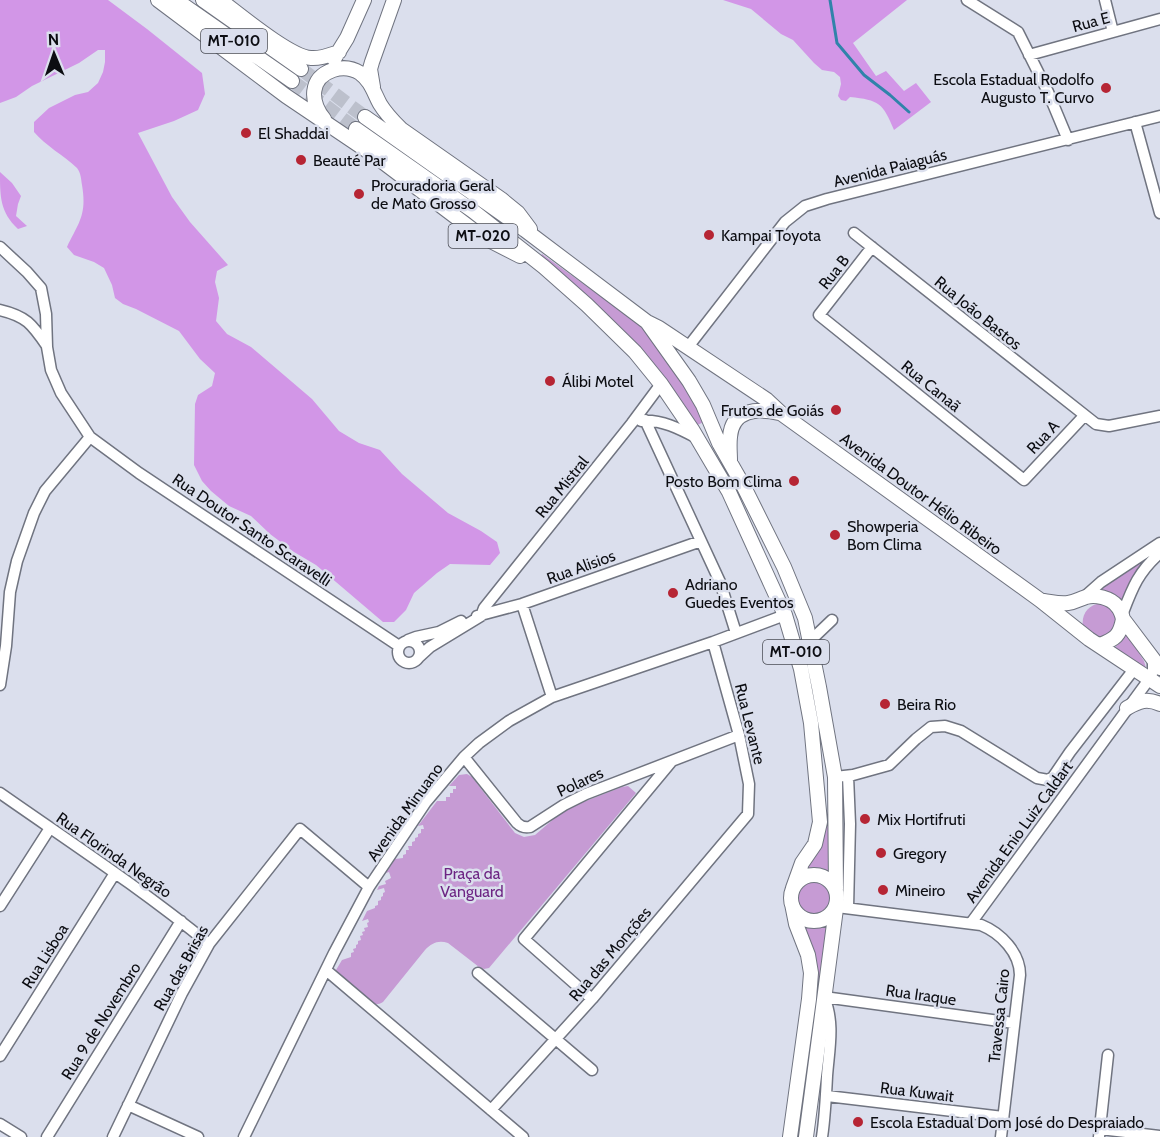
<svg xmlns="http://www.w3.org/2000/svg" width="1160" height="1137" font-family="Cabin,sans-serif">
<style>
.green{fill:#c69bd4}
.forest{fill:#d296e7}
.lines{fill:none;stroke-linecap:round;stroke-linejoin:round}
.stream{stroke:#3083aa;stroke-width:3}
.major-tunnel{stroke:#bcc0cc;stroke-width:14;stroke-dasharray:14 7;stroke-linecap:butt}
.minor-casing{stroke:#707480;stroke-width:13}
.major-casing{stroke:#707480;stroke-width:16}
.minor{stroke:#fff;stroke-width:10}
.major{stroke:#fff;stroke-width:14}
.poi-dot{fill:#b62534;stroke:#dbdfed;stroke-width:2}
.labels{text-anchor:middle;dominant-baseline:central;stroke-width:5;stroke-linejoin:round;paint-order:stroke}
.shield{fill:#dbdfed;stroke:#4a4c54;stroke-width:1.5}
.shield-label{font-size:15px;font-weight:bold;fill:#0c0d12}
.street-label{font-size:16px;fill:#0c0d12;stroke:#dbdfed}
.poi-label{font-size:16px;fill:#0c0d12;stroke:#dbdfed;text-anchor:start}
.park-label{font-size:16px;fill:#6d2583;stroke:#dbdfed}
</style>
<rect width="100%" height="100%" fill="#dbdfed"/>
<path class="green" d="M542 254 636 322 659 346 682 380 698 407 704 422 693 427 683 410 540 257Z
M1137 563 1140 564 1141 567 1122 600 1120 601 1099 591Z
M1101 603C1112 606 1115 612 1118 622L1109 637 1097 638 1083 627C1081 614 1088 605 1101 603Z
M1126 633 1144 661 1146 668 1144 670 1113 649 1121 642Z
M467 774 472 777 515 833 524 837 535 835 556 817 573 806 622 787 628 786 636 793 489 968 484 969 479 967 448 943C438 940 432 943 425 950L383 1002C378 1005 375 1005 370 1002L336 973V970L342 960 351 957V953L354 952 353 949 356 948V945L358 944V941L361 940 360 936 363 935 362 932 365 931 364 928 368 927 367 923 369 922 368 919 362 921 367 911 375 908V906L378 905V901L381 900V897L383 896V893L385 892 384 888 377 890 379 886 386 884 385 881 391 878 389 872 386 873 395 859 403 858V855L406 854V850H409L408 846H412V842L415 841V838L418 837V834L421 833V829H424L423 825 418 826 437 801H446V797H450V793H453V789H456V786H449L459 775Z
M823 826H829L832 878C822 869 810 870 799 876Z
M796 898a19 19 0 1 1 38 0a19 19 0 1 1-38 0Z
M832 919 823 991 813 990 800 921C811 926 821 926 832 919Z"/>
<path class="forest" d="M0 0H108L147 29 202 73 205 94 198 110 174 121 138 133 172 197 190 222 228 265 217 271 215 282 219 298 216 321 227 334 251 347 312 399 339 431 359 443 380 450 402 474 448 513 481 531 497 542 500 553 490 565 450 564 437 573 414 593 406 610 394 622H383L316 565 294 552 270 534 251 516 229 506 211 491 202 481 194 465 195 404 198 395 212 386 215 373 200 359 179 331 136 309 123 304 115 298 112 285 104 268 94 262 74 255 67 247C79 222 87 215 82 185 81 179 81 173 77 168 63 155 46 146 34 132V122L49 108 75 95 88 92 98 83 103 72 105 62V50H98L79 63 32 86 16 97 0 103Z
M723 0H907L853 43 876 76 886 71 904 91 916 83 931 102 894 130C883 103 879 100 850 97L846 101 841 100 838 96 841 84 840 77 834 72 822 70 814 63 793 40 781 34 751 9Z
M0 172 12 183 21 196 18 204 16 216 27 226 18 229C0 212 0 197 0 172Z"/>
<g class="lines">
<path class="stream" d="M830 0 837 43 864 75 890 95 909 112"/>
<path class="major-tunnel" d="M301 69 365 117
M292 81 356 129"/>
<g class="minor-casing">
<path id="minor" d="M967 0 1018 32 1048 92 1068 140
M1105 0 1113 32
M1029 55 1160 19
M1135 122 1160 213
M854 233 1096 424 1109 426 1160 416
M0 247 27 272 41 288 46 314 47 347 51 370 61 393 90 437 139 473 399 646
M872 247 819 315 1024 480 1084 416
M0 310C26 316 32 324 47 346
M688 347 785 222 805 206 827 199 1160 116
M645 420 720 582 736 633
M641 421C661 419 680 429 697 438
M1083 598 1101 582 1160 543
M522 604 552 697
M1122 615C1132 589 1138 572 1160 553
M477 616 522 604 701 541
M408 640 416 637 439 632 461 621
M398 652a11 11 0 1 1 22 0a11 11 0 1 1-22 0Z
M810 641 832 620
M418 658 430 647 481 616 484 608 632 423 661 384
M0 685 6 646 10 592 17 561 34 513 45 491 90 437
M464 757 517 823C521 827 525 828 530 827L564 805 586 794 739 735
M848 776 850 824 848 908
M835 777 853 775 889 765 916 739 931 727 945 726 961 731 1037 778 1048 780 1053 777 1070 752 1135 668
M0 793C70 842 142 889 209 944
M0 906 50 828
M837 907 981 925C1001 933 1020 953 1020 975L1001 1137
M971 923 1150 678 1153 671V659
M326 970 523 1137
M478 973 592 1070
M592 999 524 939 671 762
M0 1056 115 873
M827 1096 1003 1117
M128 1105 198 1137
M491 1110 592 999 748 814 749 784 739 735 713 642
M0 1124 21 1137
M1100 1129 1160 1136
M47 1137 181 921
M113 1137 182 993 209 944 300 829 369 887
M244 1137 334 953 369 887 426 802 464 757 479 743 509 721 552 697 713 642 785 615
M822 1137C825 1117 826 1097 827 1076 829 1049 835 1023 824 997L1014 1023
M1099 1137 1108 1055"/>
</g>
<g class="major-casing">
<path id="major" d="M158 0 286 96 375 156 481 236 520 256
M176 0 292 81
M203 0 301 69
M220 0C239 14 290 57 311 58 321 59 330 55 339 52
M334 59 347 38 364 0
M373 87 370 69 372 62 394 0
M365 117 525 230 647 322 659 328 767 400 782 414 1040 600 1089 639 1160 686
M324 119C310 102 309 78 333 70 342 67 352 68 360 73 371 81 374 93 380 104 386 114 393 121 401 129L501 199 518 213 530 229
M356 129 473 211 544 267 587 305 635 352 661 384 693 431 729 492 785 615 801 669 811 723 820 822 815 844 802 863 793 888
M647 322 689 381 703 405 719 443 743 485 784 567 805 618 819 687 835 777 836 889
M730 461C730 453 729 445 730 437 732 409 758 408 779 413
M1044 601C1052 602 1059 604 1068 603 1076 602 1079 599 1086 597 1095 594 1111 598 1117 606 1121 610 1122 615 1123 619L1160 668
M1100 645C1115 639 1120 636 1123 619
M1127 708C1139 701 1147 698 1160 704
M791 898a23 23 0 1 1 46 0a23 23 0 1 1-46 0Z
M790 1137 809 999 811 973 808 955 796 924 792 904
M806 1137 837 901"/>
</g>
<use href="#minor" class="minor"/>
<use href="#major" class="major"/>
</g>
<g class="poi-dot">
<circle cx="1106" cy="88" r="6"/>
<circle cx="246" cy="133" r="6"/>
<circle cx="301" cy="160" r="6"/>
<circle cx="359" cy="194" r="6"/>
<circle cx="709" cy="235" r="6"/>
<circle cx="550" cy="381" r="6"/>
<circle cx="836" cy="410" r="6"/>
<circle cx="794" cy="481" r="6"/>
<circle cx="835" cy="535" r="6"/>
<circle cx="673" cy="593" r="6"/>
<circle cx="885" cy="704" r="6"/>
<circle cx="865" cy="819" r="6"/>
<circle cx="881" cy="853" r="6"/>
<circle cx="883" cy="890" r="6"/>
<circle cx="858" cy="1122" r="6"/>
</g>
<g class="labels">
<g class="shield">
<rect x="201" y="29" width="66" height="24" rx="4.5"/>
<rect x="448.5" y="224" width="69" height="24" rx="4.5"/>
<rect x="763" y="640" width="66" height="24" rx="4.5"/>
</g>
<g class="shield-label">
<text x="234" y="41">MT-010</text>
<text x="483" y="236">MT-020</text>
<text x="796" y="652">MT-010</text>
</g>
<g class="street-label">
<text transform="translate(1091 22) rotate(-15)">Rua E</text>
<text transform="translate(890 168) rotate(-14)">Avenida Paiaguás</text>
<text transform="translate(834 272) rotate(-52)">Rua B</text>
<text transform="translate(978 313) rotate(39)">Rua João Bastos</text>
<text transform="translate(931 386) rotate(39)">Rua Canaã</text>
<text transform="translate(1043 437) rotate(-47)">Rua A</text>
<text transform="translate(562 487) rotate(-51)">Rua Mistral</text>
<text transform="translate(921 494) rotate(36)">Avenida Doutor Hélio Ribeiro</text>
<text transform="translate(252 530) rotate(34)">Rua Doutor Santo Scaravelli</text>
<text transform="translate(581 567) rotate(-20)">Rua Alisios</text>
<text transform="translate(750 724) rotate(76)">Rua Levante</text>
<text transform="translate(580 782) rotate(-25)">Polares</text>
<text transform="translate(405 812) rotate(-54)">Avenida Minuano</text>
<text transform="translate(1019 832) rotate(-54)">Avenida Enio Luiz Caldart</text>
<text transform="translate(114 855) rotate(35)">Rua Florinda Negrão</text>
<text transform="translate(610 954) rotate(-50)">Rua das Monções</text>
<text transform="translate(45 956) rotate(-58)">Rua Lisboa</text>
<text transform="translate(181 968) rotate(-61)">Rua das Brisas</text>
<text transform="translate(921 995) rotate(8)">Rua Iraque</text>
<text transform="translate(999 1016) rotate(-84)">Travessa Cairo</text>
<text transform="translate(101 1021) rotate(-58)">Rua 9 de Novembro</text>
<text transform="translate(917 1092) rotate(7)">Rua Kuwait</text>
</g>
<g class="poi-label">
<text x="1094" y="79" text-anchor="end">Escola Estadual Rodolfo<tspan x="1094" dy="18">Augusto T. Curvo</tspan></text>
<text x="258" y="133">El Shaddai</text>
<text x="313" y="160">Beauté Par</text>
<text x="371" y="185">Procuradoria Geral<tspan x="371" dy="18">de Mato Grosso</tspan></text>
<text x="721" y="235">Kampai Toyota</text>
<text x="562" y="381">Álibi Motel</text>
<text x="824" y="410" text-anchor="end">Frutos de Goiás</text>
<text x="782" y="481" text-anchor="end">Posto Bom Clima</text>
<text x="847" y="526">Showperia<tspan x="847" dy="18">Bom Clima</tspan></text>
<text x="685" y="584">Adriano<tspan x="685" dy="18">Guedes Eventos</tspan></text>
<text x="897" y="704">Beira Rio</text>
<text x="877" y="819">Mix Hortifruti</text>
<text x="893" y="853">Gregory</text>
<text x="895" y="890">Mineiro</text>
<text x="870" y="1122">Escola Estadual Dom José do Despraiado</text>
</g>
<g class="park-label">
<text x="472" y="873">Praça da<tspan x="472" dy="18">Vanguard</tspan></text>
</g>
</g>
<g transform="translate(54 54) rotate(358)" stroke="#dbdfed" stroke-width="4.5" paint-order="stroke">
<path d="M0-4.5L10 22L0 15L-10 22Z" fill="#0c0d12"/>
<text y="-9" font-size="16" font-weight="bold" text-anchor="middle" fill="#0c0d12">N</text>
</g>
</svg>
